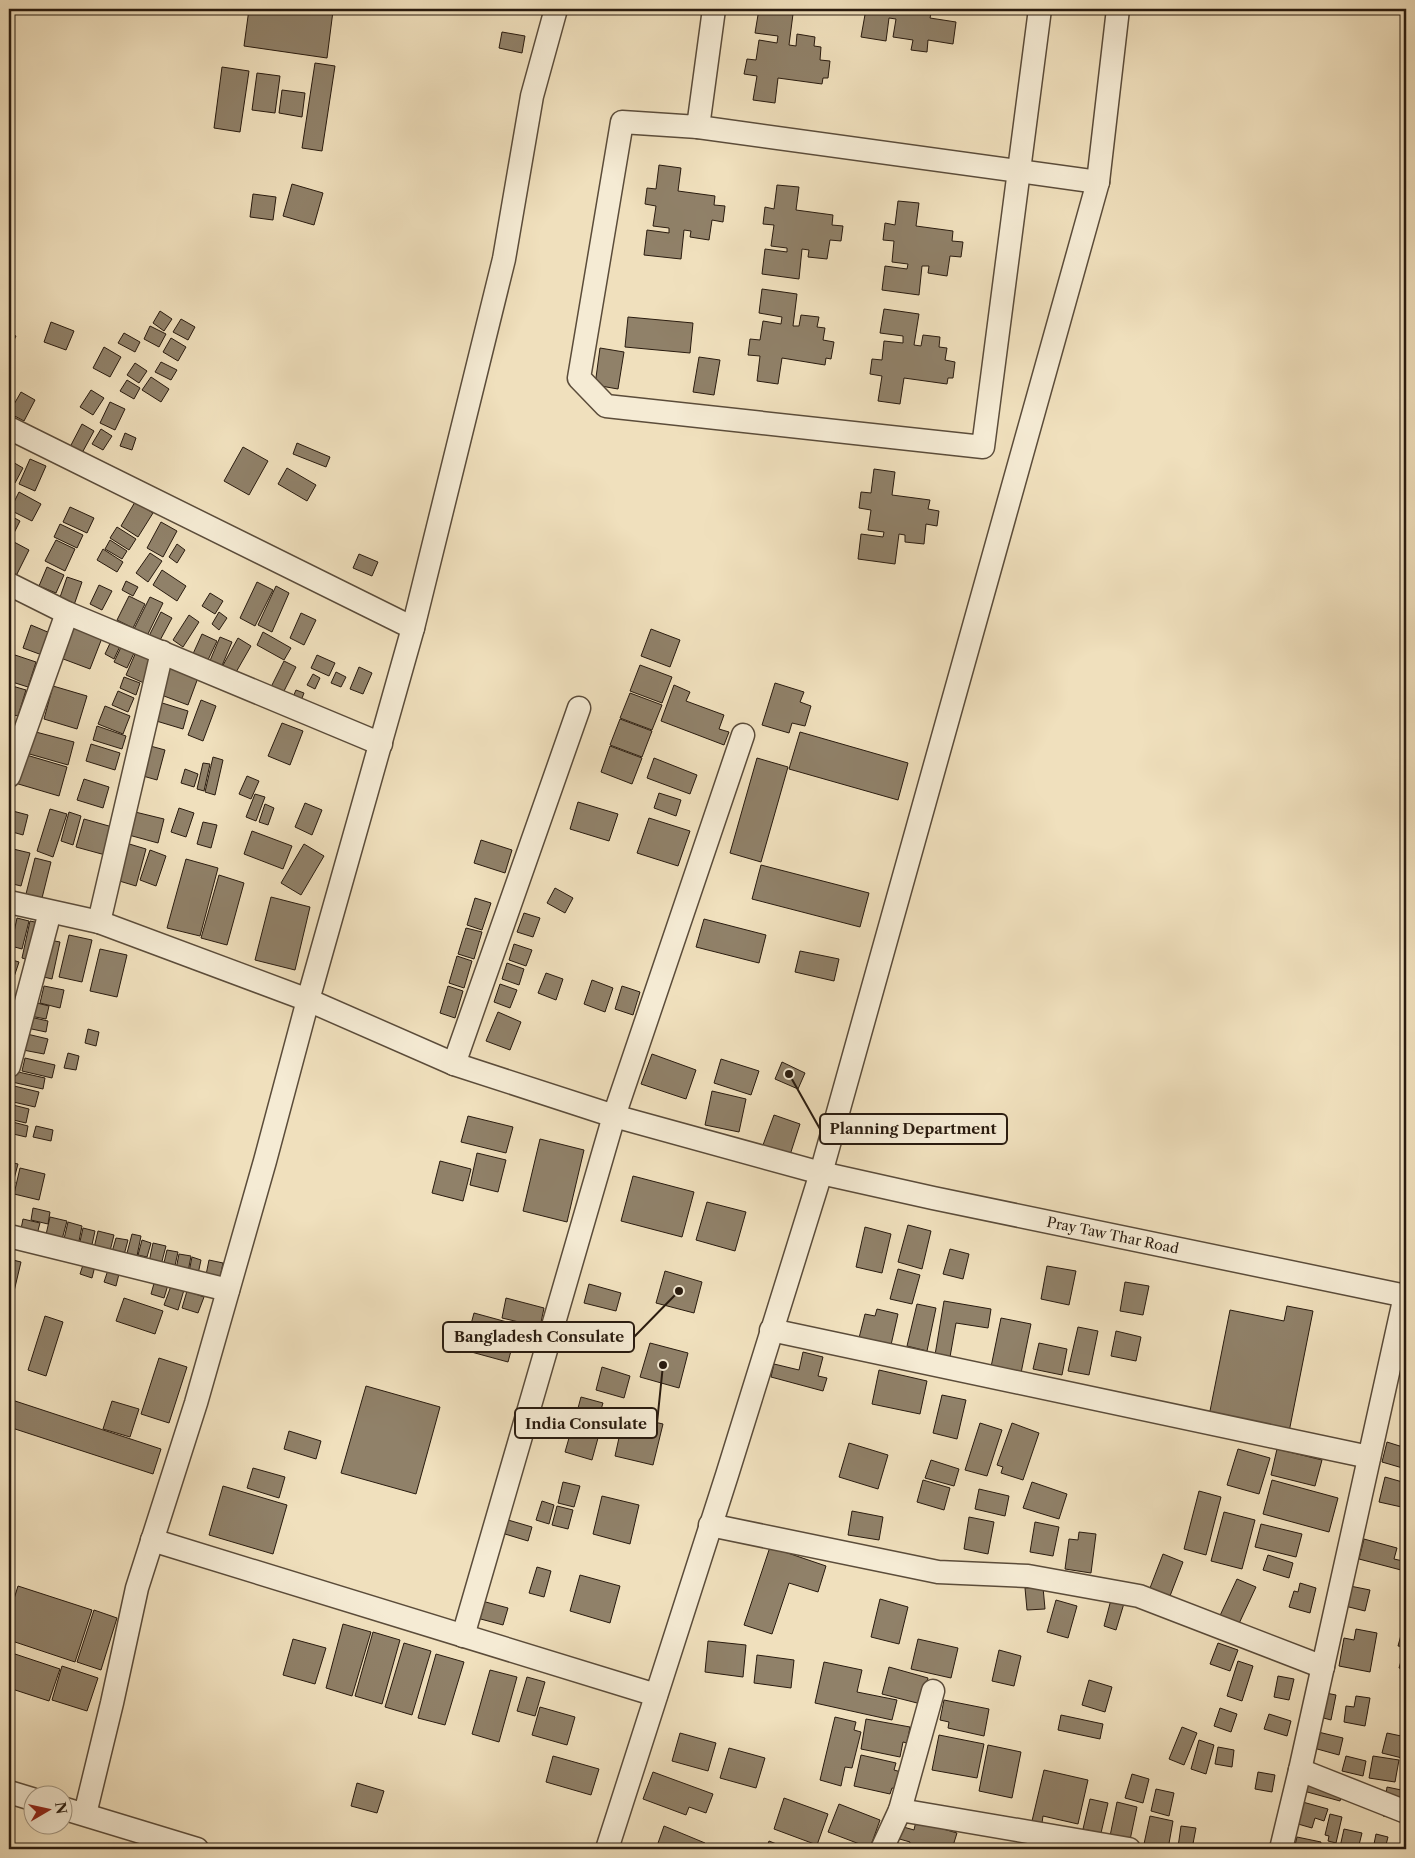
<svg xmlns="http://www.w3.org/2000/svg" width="1415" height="1858" font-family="'Libre Caslon Text',serif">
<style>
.building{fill:#908169;stroke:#291b0f}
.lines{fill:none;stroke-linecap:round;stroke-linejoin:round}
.minor-casing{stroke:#5b4c3a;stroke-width:25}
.minor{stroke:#f5ebd4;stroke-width:22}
.labels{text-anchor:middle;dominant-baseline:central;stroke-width:4;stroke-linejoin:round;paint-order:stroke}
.street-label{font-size:14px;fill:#291b0f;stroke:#f5ebd4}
.leader{fill:none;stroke:#291b0f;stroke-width:2}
.callout-dot{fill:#291b0f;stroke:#f5ebd4;stroke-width:2}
.callout{fill:#f5ebd4;stroke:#291b0f;stroke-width:2}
.callout-label{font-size:15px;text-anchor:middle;font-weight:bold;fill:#291b0f}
</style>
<rect width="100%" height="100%" fill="#f0e0bd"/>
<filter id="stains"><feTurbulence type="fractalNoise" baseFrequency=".004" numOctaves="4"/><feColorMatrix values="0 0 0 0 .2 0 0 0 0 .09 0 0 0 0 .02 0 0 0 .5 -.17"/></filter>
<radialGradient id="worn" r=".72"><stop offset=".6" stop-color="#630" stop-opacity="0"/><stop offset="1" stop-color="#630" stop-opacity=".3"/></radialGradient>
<path class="building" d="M249 9H317L333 11 327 58 244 46Z
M759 9 793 14 789 45 796 46 797 34 815 37 814 46 821 47 820 60 830 61 828 78H823L822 84 778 78 775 103 753 100 757 76 744 74 747 59 756 60 759 40 777 43 778 36 755 33Z
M866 9H932L930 18 956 22 953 44 928 40 927 52 911 50 913 40 893 37 896 19 889 18 886 41 861 37Z
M502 32 525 36 522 53 499 48Z
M315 63 335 66 322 151 302 148Z
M222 67 249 71 240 132 214 128Z
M257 73 280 76 275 113 252 110Z
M282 90 305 93 302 117 279 113Z
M659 165 681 168 678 191 715 196 714 205 725 206 723 222 712 220 709 240 690 237 691 231 684 230 681 259 644 255 647 230 669 233V228L653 226 656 206 645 204 647 188 656 189Z
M292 184 323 193 314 225 283 216Z
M777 185 799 187 796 210 833 215 832 225 843 226 841 241 830 240 827 259 808 257 809 250 802 249 799 279 762 274 765 249 787 252V248L771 246 774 225 763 224 765 207 774 209Z
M253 194 276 197 273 220 250 217Z
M898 201 919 203 916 226 953 231 952 241 963 242 961 257 950 256 947 276 928 273 929 266H922L919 295 882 290 885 266 907 269 908 264 892 262 894 241 883 240 885 223 895 225Z
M762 289 797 294 793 326H799L801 315 819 317 817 327 825 328 823 340 834 342 831 359 826 358 825 365 782 358 778 384 757 381 760 356 748 355 750 339 760 340 763 321 781 324 782 317 759 313Z
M884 309 919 314 914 345 921 346 923 335 940 337 939 347 947 348 945 360 955 362 953 378H948L947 384 904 378 900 404 878 401 882 376 870 374 872 359 882 360 884 341 903 343V336L880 333Z
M160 311 172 319 164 331 153 323Z
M628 317 693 323 690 353 625 347Z
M181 319 195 327 188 340 173 332Z
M51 322 74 331 66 350 44 342Z
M150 326 166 334 159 347 144 339Z
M9 333 16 336 9 350Z
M124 333 140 342 135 352 118 343Z
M171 338 186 347 178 361 163 352Z
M104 347 121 357 110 377 93 368Z
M600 348 624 352 618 389 595 385Z
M699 357 720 360 714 395 693 392Z
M161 362 177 370 171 380 155 372Z
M135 363 147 371 139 383 127 375Z
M151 377 169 389 161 402 142 390Z
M127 380 140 388 134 399 120 391Z
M91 390 104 398 93 415 80 407Z
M21 392 35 400 24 421 9 413Z
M110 402 125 409 115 430 100 423Z
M82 424 94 431 82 453 70 447Z
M101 429 112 436 103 450 92 444Z
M125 433 136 438 132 450 120 446Z
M297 443 330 457 326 467 293 454Z
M243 447 268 461 249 495 224 481Z
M30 459 46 466 35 491 19 484Z
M11 461 23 468 15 483 9 480V467Z
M287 468 316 485 307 501 278 484Z
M874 469 895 472 892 495 930 500 928 509 939 511 937 526 926 524 924 544 905 542V535L899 534 895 564 858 559 861 534 883 537 884 532 868 530 871 510 859 508 861 492 871 493Z
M19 492 41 504 32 521 10 510Z
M135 502 153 513 138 537 121 526Z
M70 507 94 518 87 533 63 522Z
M9 515 20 521 9 543Z
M161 522 177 531 163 557 147 548Z
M60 524 83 535 77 548 54 537Z
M117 527 136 539 129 550 110 538Z
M56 540 75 549 65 571 45 561Z
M110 540 127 551 122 559 105 549Z
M14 542 29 550 15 578 9 575V552Z
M177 544 185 550 177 563 169 557Z
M103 549 123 562 117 572 97 560Z
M150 553 162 561 148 582 136 573Z
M359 554 378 562 372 576 353 568Z
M47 567 64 575 56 593 39 586Z
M162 570 186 586 177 601 153 585Z
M67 577 82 582 73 608 58 603Z
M126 581 138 587 133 596 122 590Z
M257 582 273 590 255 626 240 618Z
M99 585 112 591 102 610 90 604Z
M276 586 289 593 272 632 258 625Z
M210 593 223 601 215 614 202 606Z
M129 596 145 604 133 628 117 620Z
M150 597 163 603 147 636 134 629Z
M161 612 172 618 158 644 148 638Z
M219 612 227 618 219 630 212 624Z
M301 613 316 620 304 645 290 638Z
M189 615 199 622 183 647 173 640Z
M31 625 50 633 42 655 23 648Z
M71 626 102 638 90 669 58 657Z
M651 629 680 640 670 667 641 656Z
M263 632 291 648 284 660 257 645Z
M202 634 217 641 207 662 192 656Z
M220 637 232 642 221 668 209 663Z
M238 638 251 646 235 674 222 667Z
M112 639 121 644 114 659 105 654Z
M122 645 135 651 127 668 114 662Z
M136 652 156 660 146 684 126 675Z
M9 653 36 662 28 687 9 681Z
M317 655 335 663 329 676 311 668Z
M284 661 296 667 283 693 271 687Z
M168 663 199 675 188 705 156 693Z
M640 665 672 677 662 703 630 691Z
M359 667 372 673 363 694 350 689Z
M336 672 346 677 341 687 331 683Z
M313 674 320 678 315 689 307 685Z
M124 677 140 683 136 695 120 688Z
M775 683 804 692 800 702 811 706 805 726 792 723 789 733 762 725Z
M9 685 26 690 18 716 9 714Z
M674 685 690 692 686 701 724 715 719 729 729 732 724 745 661 721Z
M53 686 87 696 77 729 44 719Z
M296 690 304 693 299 706 291 702Z
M118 691 134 698 128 712 112 705Z
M630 693 662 705 652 730 620 718Z
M201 700 216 706 203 741 188 735Z
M159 702 188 711 183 729 153 720Z
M105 706 130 716 123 734 98 724Z
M620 719 652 731 642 757 610 745Z
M282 723 303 731 290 765 268 756Z
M97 726 126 736 122 749 93 740Z
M32 731 74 742 68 765 26 753Z
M800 732 908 763 898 800 789 769Z
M91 744 120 753 115 770 86 761Z
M143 744 165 750 157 780 136 774Z
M610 746 642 758 632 784 601 772Z
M23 754 67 767 59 796 15 783Z
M213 757 223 760 215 795 205 792Z
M654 758 697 775 690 794 647 778Z
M757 758 788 767 761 862 730 853Z
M203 763 210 764 204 791 197 789Z
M185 769 198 774 194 787 181 783Z
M247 776 259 781 251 799 239 794Z
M84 779 109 787 103 808 77 800Z
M659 793 681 800 676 816 654 808Z
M255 794 265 797 256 821 246 817Z
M578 802 618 814 609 841 570 829Z
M305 803 322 810 312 835 295 827Z
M265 804 274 808 268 825 259 822Z
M179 808 194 813 186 837 171 832Z
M50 809 67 814 53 857 37 851Z
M9 810 28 815 23 835 9 831Z
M131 811 164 819 158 843 125 834Z
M69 812 81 816 73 845 61 841Z
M649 818 690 831 678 866 637 853Z
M84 819 116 828 109 856 76 847Z
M203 822 217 825 211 848 197 844Z
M252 831 292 846 283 869 244 854Z
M481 840 512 850 505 873 474 863Z
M126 843 146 849 136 886 116 880Z
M304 844 324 856 301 895 281 883Z
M9 848 30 853 21 886 9 883Z
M150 850 166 856 156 886 140 880Z
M35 858 51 862 41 902 25 898Z
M186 859 218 868 200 936 167 928Z
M761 865 869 893 860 927 752 899Z
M219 875 244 883 227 945 201 938Z
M555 888 573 898 565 913 547 903Z
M271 897 310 907 295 970 255 960Z
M475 898 491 903 482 930 467 925Z
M524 913 540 918 533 937 517 932Z
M9 918 13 919 9 936Z
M17 918 29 921 22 949 11 946Z
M704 919 766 935 759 963 696 947Z
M30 921 44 924 36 962 22 958Z
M466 928 482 932 474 959 458 954Z
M69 935 92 940 82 982 59 977Z
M44 939 60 942 52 979 36 975Z
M514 944 532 950 526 966 509 960Z
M100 949 127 955 117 997 90 991Z
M800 951 839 959 834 981 795 972Z
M457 956 472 961 464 988 449 983Z
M9 959 19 962 13 980 9 978Z
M507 963 524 969 519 985 502 979Z
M546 973 563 979 556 1000 538 993Z
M592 980 613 988 605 1012 584 1004Z
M500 984 517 990 510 1008 494 1002Z
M44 986 64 990 60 1008 40 1003Z
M448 986 463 991 455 1018 440 1013Z
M622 986 640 992 633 1015 615 1009Z
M33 1002 49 1006 46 1019 30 1016Z
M498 1012 521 1022 510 1050 486 1041Z
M30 1017 48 1021 46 1032 27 1028Z
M88 1029 99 1032 96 1046 85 1043Z
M27 1034 48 1039 44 1054 23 1050Z
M68 1053 79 1056 76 1070 64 1068Z
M652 1054 696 1070 686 1099 641 1084Z
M25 1058 55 1065 52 1078 22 1071Z
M721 1059 759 1071 751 1095 714 1083Z
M782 1062 805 1073 798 1089 775 1079Z
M14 1071 45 1078 43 1089 12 1082Z
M10 1085 39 1092 35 1107 9 1101Z
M712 1091 746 1099 739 1132 705 1125Z
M9 1104 29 1109 26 1123 9 1119Z
M774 1115 800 1124 790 1155 763 1145Z
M468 1116 513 1127 506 1153 461 1142Z
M9 1121 28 1126 26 1137 9 1133Z
M36 1126 53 1130 51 1141 33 1137Z
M540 1139 584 1150 567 1222 523 1211Z
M477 1153 506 1160 498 1192 470 1185Z
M440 1161 471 1169 463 1201 432 1193Z
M9 1162 18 1164 14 1179 9 1178Z
M20 1168 45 1174 39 1200 14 1194Z
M633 1176 694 1192 682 1237 621 1221Z
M9 1181 15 1182 10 1202 9 1201Z
M707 1202 746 1212 735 1251 696 1240Z
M33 1208 50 1212 48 1224 31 1220Z
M50 1217 67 1221 61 1243 45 1239Z
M23 1219 40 1223 36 1238 20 1234Z
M68 1222 82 1226 78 1246 63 1243Z
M908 1225 931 1231 922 1269 898 1262Z
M865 1227 891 1234 882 1273 856 1267Z
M83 1228 95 1231 91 1249 79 1246Z
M98 1231 114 1235 110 1251 94 1248Z
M132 1234 141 1236 137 1256 127 1253Z
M116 1238 128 1240 124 1255 112 1252Z
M142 1240 151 1243 147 1257 138 1255Z
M153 1243 166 1246 161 1265 149 1262Z
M950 1249 969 1254 963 1279 943 1274Z
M167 1250 178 1252 174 1270 163 1267Z
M179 1254 191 1256 188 1272 176 1269Z
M192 1257 201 1260 198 1274 189 1272Z
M9 1259 21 1262 11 1304H9Z
M209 1260 223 1263 220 1278 206 1275Z
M84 1262 95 1266 92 1278 80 1274Z
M1047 1266 1076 1271 1069 1305 1041 1299Z
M898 1269 920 1275 912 1304 890 1299Z
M108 1270 119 1274 116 1286 104 1282Z
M665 1271 702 1282 694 1313 656 1303Z
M155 1280 168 1285 164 1298 151 1294Z
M1125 1282 1149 1286 1143 1315 1120 1311Z
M589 1284 621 1293 616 1311 584 1303Z
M171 1286 184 1290 178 1310 164 1305Z
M187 1291 204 1297 198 1313 182 1308Z
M124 1298 163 1311 155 1334 116 1321Z
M506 1298 544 1308 540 1327 502 1318Z
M944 1301 991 1309 988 1328 956 1323 950 1357 935 1355Z
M917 1304 936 1308 927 1351 907 1346Z
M1287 1306 1313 1311 1289 1432 1209 1416 1230 1310 1284 1321Z
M877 1309 898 1314 891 1345 859 1338 865 1314 875 1316Z
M474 1313 518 1325 508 1362 464 1350Z
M45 1316 63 1322 46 1376 28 1370Z
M1001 1318 1031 1324 1021 1373 991 1367Z
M1078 1327 1098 1331 1089 1375 1068 1371Z
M1116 1331 1141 1337 1136 1361 1111 1356Z
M650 1343 688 1353 679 1388 640 1377Z
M1039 1343 1067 1349 1062 1375 1033 1369Z
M803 1352 823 1357 818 1376 827 1378 823 1391 771 1377 774 1364 799 1370Z
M159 1358 187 1367 169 1423 141 1414Z
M602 1367 630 1376 624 1398 596 1390Z
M879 1370 927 1381 920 1414 872 1404Z
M366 1386 440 1407 416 1494 341 1473Z
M942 1395 966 1400 957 1439 933 1433Z
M581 1397 603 1403 595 1429 574 1423Z
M9 1399 161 1449 153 1474 9 1427Z
M112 1401 139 1409 130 1437 103 1429Z
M624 1415 663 1424 653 1465 615 1456Z
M980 1423 1002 1430 987 1476 965 1470Z
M1012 1423 1039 1433 1023 1480 1001 1473 1003 1467 997 1465Z
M289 1431 321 1441 316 1459 284 1449Z
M571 1431 598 1438 592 1460 565 1452Z
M1387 1442 1406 1448V1469L1382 1462Z
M849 1443 888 1455 878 1489 839 1477Z
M1238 1449 1270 1458 1259 1494 1227 1485Z
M1277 1449 1322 1460 1315 1486 1271 1475Z
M931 1460 959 1469 954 1486 925 1478Z
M253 1468 285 1477 279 1498 247 1488Z
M1385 1477 1406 1483V1508L1379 1502Z
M923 1480 950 1488 944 1510 917 1502Z
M1272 1480 1338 1498 1329 1532 1263 1514Z
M563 1482 580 1486 574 1507 558 1503Z
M1032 1482 1067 1494 1059 1519 1023 1508Z
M223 1486 287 1505 273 1554 209 1535Z
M979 1489 1009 1496 1005 1516 975 1509Z
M1199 1491 1221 1497 1206 1555 1184 1549Z
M602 1496 639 1505 630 1544 593 1534Z
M542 1501 554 1505 549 1524 536 1520Z
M557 1506 573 1510 568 1529 552 1525Z
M852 1511 883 1517 879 1540 848 1535Z
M1224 1512 1255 1520 1242 1569 1211 1561Z
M969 1517 994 1522 988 1554 964 1549Z
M508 1520 532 1527 528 1541 505 1534Z
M1035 1522 1059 1527 1053 1556 1030 1552Z
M1261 1524 1302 1534 1296 1557 1255 1547Z
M1079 1532 1096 1534 1091 1573 1065 1569 1069 1539 1078 1540Z
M1364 1539 1397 1548 1394 1559 1403 1561 1401 1570 1359 1559Z
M770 1547 826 1566 818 1592 789 1583 772 1634 744 1625Z
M1163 1554 1183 1562 1170 1596 1150 1588Z
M1268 1555 1293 1563 1289 1578 1263 1570Z
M537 1567 551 1571 544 1597 529 1593Z
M580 1575 620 1586 610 1623 570 1611Z
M1237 1579 1256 1587 1236 1630 1217 1622Z
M1300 1583 1316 1588 1310 1613 1289 1607 1294 1591 1298 1592Z
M18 1586 92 1610 75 1662 9 1640V1615Z
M1350 1586 1370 1590 1365 1611 1345 1606Z
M1043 1587 1045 1609 1027 1610 1025 1588Z
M1112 1596 1125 1600 1116 1630 1104 1626Z
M880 1599 908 1607 899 1644 871 1637Z
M1056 1600 1077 1606 1068 1638 1047 1632Z
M482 1601 508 1608 503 1625 477 1618Z
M94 1610 117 1618 101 1670 77 1662Z
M343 1624 371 1632 352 1696 326 1688Z
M1356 1629 1377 1633 1370 1672 1339 1666 1344 1638 1354 1640Z
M373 1632 400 1640 382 1704 355 1696Z
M1401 1635 1406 1636V1670L1399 1668 1405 1647 1398 1646Z
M293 1639 326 1648 315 1684 283 1675Z
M918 1639 958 1648 951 1678 911 1669Z
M708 1641 746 1645 743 1677 705 1672Z
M404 1643 431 1651 412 1715 385 1707Z
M1218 1643 1238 1650 1230 1671 1210 1664Z
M999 1650 1021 1656 1014 1686 992 1681Z
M9 1652 60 1669 49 1701 9 1688Z
M436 1654 464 1662 445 1725 418 1718Z
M757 1655 794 1660 791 1688 754 1683Z
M1238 1661 1253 1666 1242 1701 1227 1696Z
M824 1662 862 1670 857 1692 897 1700 892 1720 815 1703Z
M62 1666 98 1678 87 1711 52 1700Z
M889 1667 928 1678 921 1704 882 1694Z
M490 1670 517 1677 499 1742 472 1734Z
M1278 1676 1294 1679 1289 1700 1274 1697Z
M527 1677 545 1682 535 1716 517 1711Z
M1089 1680 1112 1687 1105 1712 1082 1705Z
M1321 1692 1336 1695 1331 1720 1316 1716Z
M1356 1696 1370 1698 1365 1726 1344 1722 1346 1706 1354 1707Z
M944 1700 989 1709 984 1736 948 1728 949 1722 940 1720Z
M540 1707 575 1717 567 1745 532 1735Z
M1220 1708 1237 1714 1231 1732 1214 1726Z
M1269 1714 1291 1721 1287 1736 1264 1729Z
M1061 1715 1103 1724 1100 1739 1058 1730Z
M835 1717 856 1722 854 1730 861 1732 852 1768 845 1767 841 1786 820 1780Z
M866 1719 910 1727 907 1743 903 1742 900 1757 861 1749Z
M1182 1727 1197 1733 1184 1765 1169 1759Z
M1314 1731 1343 1738 1339 1755 1310 1747Z
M680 1733 716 1743 708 1771 672 1761Z
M1387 1733 1406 1737V1759L1382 1753Z
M939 1735 984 1744 977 1778 932 1770Z
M1199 1740 1214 1745 1206 1774 1191 1769Z
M988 1745 1021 1752 1012 1798 979 1791Z
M1218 1747 1234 1750 1232 1767 1215 1764Z
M729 1748 765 1758 756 1788 720 1778Z
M861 1755 896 1763 894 1770 901 1772 897 1789 892 1788 890 1794 854 1786Z
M553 1756 599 1769 591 1795 546 1782Z
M1346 1756 1366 1761 1363 1776 1342 1771Z
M1373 1756 1399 1760 1395 1782 1369 1778Z
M1044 1770 1088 1780 1078 1824 1043 1816 1042 1823 1032 1821Z
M653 1772 713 1794 706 1813 689 1807 686 1815 643 1799Z
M1258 1772 1275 1775 1272 1792 1255 1789Z
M1305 1773 1345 1783 1340 1801 1300 1790Z
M1132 1774 1149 1779 1143 1803 1125 1798Z
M357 1783 384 1791 377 1813 351 1806Z
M1387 1787 1406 1791V1820L1383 1816Z
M1156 1789 1174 1793 1169 1816 1151 1811Z
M784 1798 828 1814 817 1845 774 1829Z
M1090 1799 1108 1803 1101 1833 1083 1829Z
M1299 1801 1328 1809 1324 1821 1315 1818 1312 1828 1298 1824Z
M1117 1802 1137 1807 1130 1840 1110 1836Z
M839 1804 880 1820 870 1848 828 1832Z
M1330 1814 1342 1817 1336 1843 1328 1841 1329 1836 1325 1835Z
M1150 1816 1173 1821 1168 1849 1144 1844Z
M916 1821 957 1833 952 1849H908L910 1842 896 1838 900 1826 914 1830Z
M664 1826 705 1843 703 1849H666L657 1846Z
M1181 1826 1196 1828 1192 1849 1178 1847Z
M1344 1829 1362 1833 1358 1849H1346L1340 1847Z
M1376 1834 1388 1837 1385 1849H1373Z
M1297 1837 1321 1842 1320 1849H1294Z
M769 1841 789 1849H766Z"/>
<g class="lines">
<g class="minor-casing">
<g id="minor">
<path d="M714 9 698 127 622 122 579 378 606 406 983 447 1040 9"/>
<path d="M698 127 1098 182"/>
<path d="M9 428 413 628"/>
<path d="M9 584 67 613 381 744"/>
<path d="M9 776 67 613"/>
<path id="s1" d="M9 902 99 922 308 1000 454 1064 614 1116 821 1173 933 1198 1406 1296"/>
<path d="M99 922 162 652"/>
<path d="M454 1064 579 708"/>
<path d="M9 1066 50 912"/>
<path d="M9 1236 228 1290"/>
<path d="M771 1330 1369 1457"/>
<path d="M710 1525 938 1572 1028 1576 1139 1596 1323 1667"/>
<path d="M152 1540 656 1695"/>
<path d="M463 1636 614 1116 743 735"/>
<path d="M1300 1770 1406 1812"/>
<path d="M9 1792 32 1799"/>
<path d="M62 1808 197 1849"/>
<path d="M900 1810 933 1691"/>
<path d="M85 1814 112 1703 137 1588 196 1403 265 1161 308 1000 413 628 504 259 532 96 556 9"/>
<path d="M607 1849 727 1475 821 1173 1098 182 1118 9"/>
<path d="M882 1849 900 1810 1129 1849"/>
<path d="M1281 1849 1300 1770 1405 1296"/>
</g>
</g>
<use href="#minor" class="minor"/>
</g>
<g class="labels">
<g class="street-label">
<text stroke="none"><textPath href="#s1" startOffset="1156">Pray Taw Thar Road</textPath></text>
</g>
</g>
<path class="leader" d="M789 1074L820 1129M679 1291L634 1337M663 1365L657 1423"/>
<g class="callout-dot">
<circle cx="789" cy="1074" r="5"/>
<circle cx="679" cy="1291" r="5"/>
<circle cx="663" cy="1365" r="5"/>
</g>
<g class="callout">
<rect x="820" y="1114" width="187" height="30" rx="5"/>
<rect x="443" y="1322" width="191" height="30" rx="5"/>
<rect x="515" y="1408" width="142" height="30" rx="5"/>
</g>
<g class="callout-label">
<text x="913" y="1134">Planning Department</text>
<text x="539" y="1342">Bangladesh Consulate</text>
<text x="586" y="1429">India Consulate</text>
</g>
<rect width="1415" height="1858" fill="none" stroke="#f0e0bd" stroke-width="30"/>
<rect x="10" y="10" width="1395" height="1838" fill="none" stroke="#291b0f" stroke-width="2.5"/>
<rect x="15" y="15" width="1385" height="1828" fill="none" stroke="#291b0f"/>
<g transform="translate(48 1810) rotate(81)"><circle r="24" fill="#f5ebd4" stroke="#a39885"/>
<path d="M0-4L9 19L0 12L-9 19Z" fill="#8f2418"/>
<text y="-8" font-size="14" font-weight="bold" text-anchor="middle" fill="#291b0f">N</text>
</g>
<rect width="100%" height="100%" filter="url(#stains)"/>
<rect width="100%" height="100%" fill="url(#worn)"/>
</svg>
